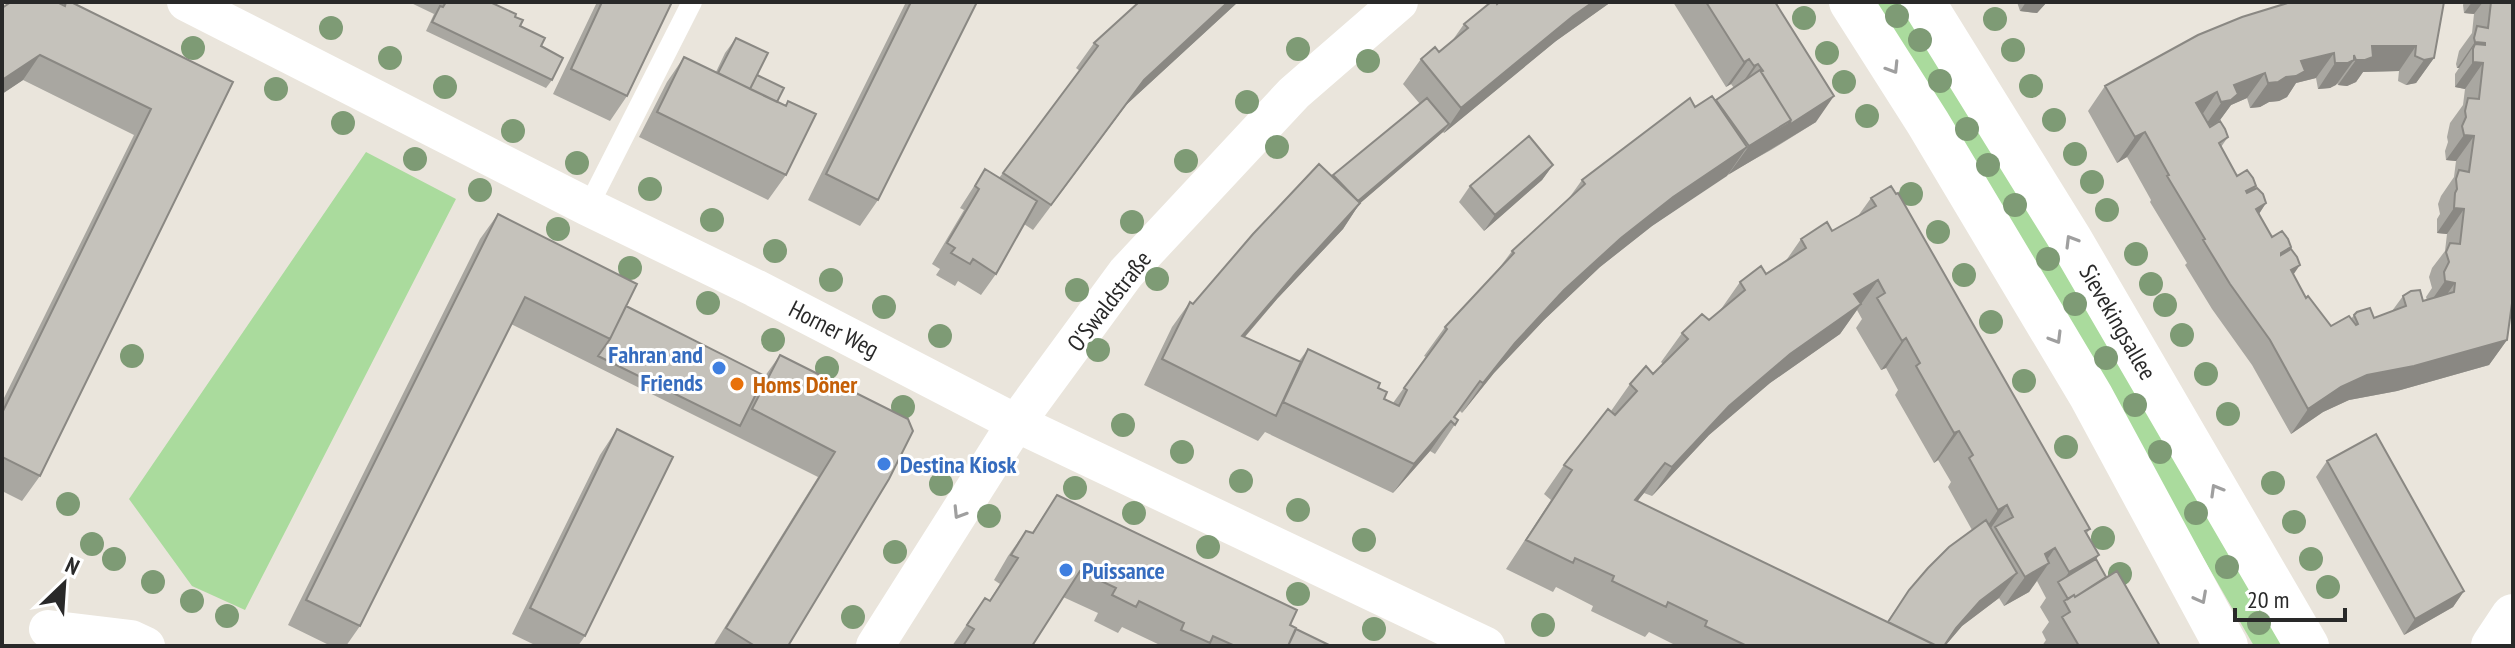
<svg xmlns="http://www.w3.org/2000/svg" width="2515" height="648" font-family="'PT Sans Narrow',sans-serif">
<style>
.green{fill:#aadb9d}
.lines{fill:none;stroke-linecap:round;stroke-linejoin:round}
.service{stroke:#fff;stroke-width:20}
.minor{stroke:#fff;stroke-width:38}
.secondary{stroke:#fff;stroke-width:44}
.tree{fill:#7e9b75}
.wall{fill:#a9a7a1;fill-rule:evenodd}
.shaded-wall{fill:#8a8883}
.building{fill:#c5c2bb;stroke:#8a8883;stroke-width:2}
.oneway{stroke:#9f9f9f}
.shop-dot{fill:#3f7fe0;stroke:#fff;stroke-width:3}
.food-dot{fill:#e8710a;stroke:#fff;stroke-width:3}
.labels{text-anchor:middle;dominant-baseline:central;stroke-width:6;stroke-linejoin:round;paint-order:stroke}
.street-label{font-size:24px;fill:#292929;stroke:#fff}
.shop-label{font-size:24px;font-weight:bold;fill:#366cbe;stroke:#fff;text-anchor:start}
.food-label{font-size:24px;font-weight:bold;fill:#c56008;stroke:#fff;text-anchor:start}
</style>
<rect width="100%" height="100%" fill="#eae5dc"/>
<path class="green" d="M1871 2H1911L2287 646H2254L2064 317Z
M366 152 456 199 245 610 192 586 129 499Z"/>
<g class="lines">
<path class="service" d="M588 207 692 2"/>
<path class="minor" d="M186 2 588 207 755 288 1016 423 1486 646
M48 629 131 639 146 646
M875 646 1016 423 1126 273 1294 93 1399 2"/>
<path class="secondary" d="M1851 2 1928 123 2091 396 2226 646
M1923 2 2070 239 2307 646
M2493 646 2513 616"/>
</g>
<g class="tree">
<circle cx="1897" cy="16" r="12"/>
<circle cx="1804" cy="18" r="12"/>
<circle cx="1995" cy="19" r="12"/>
<circle cx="331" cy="28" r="12"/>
<circle cx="1920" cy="40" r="12"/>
<circle cx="193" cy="48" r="12"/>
<circle cx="1298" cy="49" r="12"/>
<circle cx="2013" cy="50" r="12"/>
<circle cx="1827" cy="53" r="12"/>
<circle cx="390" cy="58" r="12"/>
<circle cx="1368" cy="61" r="12"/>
<circle cx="1940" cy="81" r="12"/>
<circle cx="1844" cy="82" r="12"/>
<circle cx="2031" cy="86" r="12"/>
<circle cx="445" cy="87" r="12"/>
<circle cx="276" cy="89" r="12"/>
<circle cx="1247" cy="102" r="12"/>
<circle cx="1867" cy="116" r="12"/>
<circle cx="2054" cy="120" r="12"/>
<circle cx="343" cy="123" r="12"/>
<circle cx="1967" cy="129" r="12"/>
<circle cx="513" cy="131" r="12"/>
<circle cx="1277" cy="147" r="12"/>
<circle cx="2075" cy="154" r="12"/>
<circle cx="415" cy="159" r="12"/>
<circle cx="1186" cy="161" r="12"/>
<circle cx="577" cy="163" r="12"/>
<circle cx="1988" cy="165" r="12"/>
<circle cx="2092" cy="182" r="12"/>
<circle cx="650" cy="189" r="12"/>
<circle cx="480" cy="190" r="12"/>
<circle cx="1911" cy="194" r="12"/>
<circle cx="2015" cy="205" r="12"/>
<circle cx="2107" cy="210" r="12"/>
<circle cx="712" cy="220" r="12"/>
<circle cx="1132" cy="222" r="12"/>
<circle cx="558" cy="229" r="12"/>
<circle cx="1938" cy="232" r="12"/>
<circle cx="775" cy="251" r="12"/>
<circle cx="2136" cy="254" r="12"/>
<circle cx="2048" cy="259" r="12"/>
<circle cx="630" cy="268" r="12"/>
<circle cx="1964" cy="275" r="12"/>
<circle cx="1157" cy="279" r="12"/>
<circle cx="831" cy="280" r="12"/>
<circle cx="2151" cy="284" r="12"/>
<circle cx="1077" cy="290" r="12"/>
<circle cx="708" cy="303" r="12"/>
<circle cx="2075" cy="304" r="12"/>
<circle cx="2165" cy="305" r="12"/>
<circle cx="884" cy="307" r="12"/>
<circle cx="1991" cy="322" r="12"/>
<circle cx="2182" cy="335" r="12"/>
<circle cx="940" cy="336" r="12"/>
<circle cx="773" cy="340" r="12"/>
<circle cx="1098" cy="350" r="12"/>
<circle cx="132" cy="356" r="12"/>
<circle cx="2106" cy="358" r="12"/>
<circle cx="827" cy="368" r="12"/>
<circle cx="2206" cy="374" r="12"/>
<circle cx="2024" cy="381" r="12"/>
<circle cx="2135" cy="405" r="12"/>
<circle cx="903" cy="407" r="12"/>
<circle cx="2228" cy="414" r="12"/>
<circle cx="1123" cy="425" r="12"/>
<circle cx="2066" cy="447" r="12"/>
<circle cx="1182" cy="452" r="12"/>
<circle cx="2160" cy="452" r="12"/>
<circle cx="1241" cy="481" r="12"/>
<circle cx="2273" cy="483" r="12"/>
<circle cx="941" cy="484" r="12"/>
<circle cx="1075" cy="488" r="12"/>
<circle cx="68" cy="504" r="12"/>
<circle cx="1298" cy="510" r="12"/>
<circle cx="1134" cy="513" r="12"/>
<circle cx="2196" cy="513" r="12"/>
<circle cx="989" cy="516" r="12"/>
<circle cx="2294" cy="522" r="12"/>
<circle cx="2103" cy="538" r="12"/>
<circle cx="1364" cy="540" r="12"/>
<circle cx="92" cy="544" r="12"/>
<circle cx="1208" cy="547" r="12"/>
<circle cx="895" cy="552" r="12"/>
<circle cx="114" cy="559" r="12"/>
<circle cx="2311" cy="559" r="12"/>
<circle cx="2227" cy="567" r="12"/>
<circle cx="2120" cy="574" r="12"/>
<circle cx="153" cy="582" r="12"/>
<circle cx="2328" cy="587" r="12"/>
<circle cx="1298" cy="594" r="12"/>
<circle cx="192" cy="601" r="12"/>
<circle cx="227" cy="616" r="12"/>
<circle cx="853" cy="617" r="12"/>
<circle cx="2259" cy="623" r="12"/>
<circle cx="1543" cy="625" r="12"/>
<circle cx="1374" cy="629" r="12"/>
</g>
<path class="wall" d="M66 2 233 82 40 476 22 501 2 491V402L134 135 23 80 2 94V8L64 5Z
M409 2H490L515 17 520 26 541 46 552 80 546 88 426 31 434 14Z
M597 2H672L627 96 610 121 553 94Z
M906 2H977L878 200 860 226 808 200Z
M1139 2H1238L1126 105 1033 230 1024 224 996 274 981 295 958 281 955 286 936 275 940 269 932 264 964 210 960 208 985 169 999 178 1080 71 1076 68 1094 43Z
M1499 2H1611L1556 41 1444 133 1443 132 1360 203 1343 229 1277 299 1245 337 1299 361 1308 349 1378 388 1384 399 1393 403 1426 357 1424 356 1445 327 1497 271 1512 251 1569 198 1582 180 1695 107 1715 101 1734 88 1731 84 1726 87 1673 2H1775L1816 122 1771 150 1728 174 1652 226 1600 267 1544 320 1494 373 1462 413 1460 411 1455 417 1458 420 1435 454 1430 451 1393 493 1265 432 1258 441 1144 385 1172 327 1190 302 1193 304 1332 176 1420 104 1403 84 1421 59 1439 52 1452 41 1464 24Z
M2017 2H2047L2037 13 2020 11Z
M2444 2 2434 58 2416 83 2406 85 2398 81 2399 71 2363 72 2356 82 2347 86 2338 85 2337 83 2330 88 2318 89 2316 78 2296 83 2287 97 2279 101 2269 102 2260 107 2250 108 2247 98 2231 105 2220 120 2215 124 2228 137 2221 147 2237 176 2256 186 2254 190 2266 203 2259 214 2272 237 2291 247 2288 251 2293 275 2306 298 2331 326 2351 319 2354 315 2374 318 2392 311 2403 296 2423 301 2427 300 2426 297 2432 288 2429 277 2432 268 2445 251 2447 234 2437 233V219L2440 214 2438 204 2441 196 2454 177 2456 161 2446 160 2445 151 2448 142 2447 137 2450 123 2463 105 2465 89 2455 87V74L2459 68H2457L2456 64 2459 51 2472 33 2474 14 2464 13 2463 5 2464 2H2513L2507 340 2489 365 2397 391 2349 400 2323 412 2291 434 2252 365 2212 309 2185 265 2187 263 2150 202 2151 200 2127 157 2117 163 2088 111 2105 86Z
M736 38 757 75 777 102 785 106 788 101 786 175 768 200 639 137 667 82 684 57 716 72 725 53Z
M1553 165 1542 180 1484 231 1459 202 1470 186Z
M1871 198 2090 529 2087 533 2096 559 2106 577 2160 646H2042L2046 640 2042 632 2049 622 2040 607 2046 598 2037 581 2029 592 2004 606 1999 598 1962 626 1945 646H1677L1649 632 1645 637 1591 611 1593 606 1556 587 1553 592 1506 569 1551 500 1544 494 1564 465 1611 411 1630 384 1653 374 1663 364 1661 362 1682 333 1709 320 1719 312 1740 282 1766 274 1785 262 1801 239 1832 231 1858 216ZM1857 310 1862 319 1856 328 1881 370 1886 368 1898 390 1895 395 1934 463 1938 460 1951 482 1948 487 1972 530 1909 590 1887 622 1637 501 1644 493 1652 496 1709 435 1770 383 1840 334Z
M498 214 626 306 765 376 780 355 908 419 788 646H713L818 477 734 435 511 324 360 626 346 646H331L288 625 480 239Z
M617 429 585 636 578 646H537L512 634 600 455Z
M2327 461 2464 591 2453 607 2404 635 2316 477Z
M1057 495 1296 629 1331 646H1162L1122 627 1118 633 1094 621 1098 613 1063 597 1032 646H952L985 598 989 601 1000 584 994 580 1008 556 1026 531 1032 533Z"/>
<path class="shaded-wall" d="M1228 2H1238L1126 105 1033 230 1144 80Z
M1593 2H1611L1556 41 1444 133 1461 108 1573 16Z
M2026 2H2047L2037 13 2020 11Z
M2472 2H2483L2474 14 2464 13Z
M2475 42 2485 43 2473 61 2475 44 2459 68H2457Z
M2372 46H2416L2399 71 2363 72 2356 82 2347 86 2338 85 2356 60Z
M2334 53 2316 78 2296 83 2287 97 2279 101 2269 102 2260 107 2250 108 2268 83 2301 61Z
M40 55 23 80 2 94V80Z
M2434 58 2416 83 2406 85 2424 60Z
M1749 59 1731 84 1726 87 1744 62Z
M2354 60 2336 85 2330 88 2318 89 2335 63Z
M2473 62 2483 63 2465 89 2455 87Z
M1758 64 1740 89 1736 92 1754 66Z
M2265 73 2247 98 2231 105 2220 120 2213 125 2204 127 2234 85Z
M2217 92 2200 118 2196 103Z
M1834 96 1816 122 1728 175 1749 146Z
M1449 124 1443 132 1350 212 1356 203Z
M2145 132 2127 157 2117 163 2135 137Z
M2464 135 2474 136 2456 161 2446 160Z
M1747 147 1727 176 1652 226 1600 267 1544 320 1494 373 1462 413 1483 383 1515 343 1564 290 1621 238 1673 197Z
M1553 165 1542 180 1484 231 1495 215Z
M1360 203 1343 229 1277 299 1224 361 1242 336 1295 274Z
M2266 203 2249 229 2256 209Z
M2454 208 2464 209 2447 234 2437 233Z
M2300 265 2282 291 2291 270Z
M1878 280 1840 334 1770 383 1709 435 1652 496 1672 467 1729 406 1790 354 1854 294Z
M2445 281 2455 283 2437 308 2427 307Z
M1906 338 1886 368 1881 370 1902 341Z
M2507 340 2489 365 2397 391 2349 400 2323 412 2291 434 2308 409 2341 387 2367 375Z
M1480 381 1430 451 1393 493 1414 464Z
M1959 431 1938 460 1934 463 1954 433Z
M1665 463 1644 493 1614 530 1635 500Z
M2007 505 1986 535 1978 540 1998 510Z
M2055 548 2042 567 2049 563 2029 592 2004 606 2025 577 2045 554Z
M2099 555 2078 585H2060L2069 572Z
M2017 573 1999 598 1962 626 1945 646 1956 628 1980 601Z
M2464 591 2453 607 2404 635 2415 619Z"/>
<path class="building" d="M11 2H57L65 6 66 2H71L233 82 40 476 2 457V413L151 109 40 55 2 80V8Z
M446 2H490L516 14 515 17 523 20 520 26 545 38 541 46 563 58 552 80 432 22 440 6 443 7Z
M602 2H672L627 96 571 69Z
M911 2H977L878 200 826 174Z
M1139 2H1228L1144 80 1051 205 1003 173 1098 46 1094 43Z
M1491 2H1496L1497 4 1499 2H1593L1573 16 1461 108 1421 59 1435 47 1439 52 1468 28 1464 24Z
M1706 2H1775L1834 96 1789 125 1791 120 1761 72 1763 71 1758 64 1754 66 1749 59 1744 62Z
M2291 2H2444L2434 58 2424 60 2415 56 2416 46H2372L2373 57 2365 60H2356L2354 55V60L2348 63H2335L2334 53 2301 61 2305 71 2296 76 2286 77 2278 82 2268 83 2265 73 2234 85 2238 94 2231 100 2221 102 2217 92 2196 103 2210 127 2220 121 2225 129 2228 137 2219 143 2237 176 2247 170 2253 178 2256 186 2246 191 2247 193 2257 188 2263 194 2266 203 2256 209 2272 237 2282 231 2288 239 2291 247 2281 253V255L2291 249 2297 257 2300 265 2291 270 2306 298 2308 296 2331 326 2349 316 2356 325 2358 324 2354 315 2357 312 2370 308 2374 318 2406 306 2403 296 2411 291 2420 290 2423 301 2454 292 2455 283 2445 281 2444 272 2449 262 2446 252 2450 243 2460 244 2464 209 2454 208 2455 193 2457 189 2456 179 2459 170 2469 172 2474 136 2464 135 2462 126 2466 117 2465 111 2468 98 2479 99 2483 63 2473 62V49L2475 44 2485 45V43L2475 42 2474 38 2477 26 2488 28 2491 2H2513V296L2507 340 2414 366 2367 375 2341 387 2308 409 2270 340 2230 284 2203 240 2205 239 2167 176 2169 175 2145 132 2135 137 2105 86 2198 35 2242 17Z
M736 38 768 53 750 89 718 73Z
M684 57 786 106 788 101 816 114 786 175 657 112Z
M1760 70 1791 120 1749 146 1716 100Z
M757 75 784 88 777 102 750 89Z
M1712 96 1747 147 1673 197 1621 238 1564 290 1515 343 1483 383 1480 381 1454 417 1458 420 1455 425 1451 421 1414 464 1283 402 1308 349 1380 383 1378 388 1387 392 1384 399 1399 406 1407 390 1404 388 1447 329 1445 327 1514 253 1512 251 1585 184 1582 180 1690 98 1695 107Z
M1427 98 1449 124 1358 201 1333 175Z
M1529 136 1553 165 1495 215 1470 186Z
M1319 164 1360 203 1295 274 1242 336 1301 362 1276 416 1162 359 1190 302 1193 304 1253 234Z
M985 169 1037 201 996 274 973 259 970 264 951 253 955 248 947 243 979 189 975 186Z
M1891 186 1896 194 1898 193 2090 529 2085 531 2099 555 2069 572 2055 548 2045 554 2049 563 2025 577 1995 527 2013 517 2007 505 1998 510 1969 458 1973 455 1959 431 1954 433 1916 366 1920 363 1906 338 1902 341 1877 298 1885 293 1878 280 1854 294 1861 304 1790 354 1729 406 1672 467 1665 463 1635 500 1937 646H1747L1705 626 1707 621 1668 602 1666 607 1612 581 1614 576 1575 558 1573 563 1526 540 1572 470 1564 465 1608 409 1615 415 1637 391 1630 384 1646 366 1653 374 1688 339 1682 333 1702 314 1709 320 1745 290 1740 282 1761 266 1766 274 1806 248 1801 239 1827 222 1832 231 1876 206 1871 198Z
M498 214 637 284 610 339 525 297 360 626 306 600Z
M626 306 765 376 740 426 598 356 610 339Z
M780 355 908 419 913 431 889 479 788 646H755L726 628 835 452 752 409Z
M617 429 673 457 585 636 530 608Z
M2376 434 2464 591 2415 619 2327 461Z
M1057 495 1297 610 1290 625 1296 628 1288 646H1235L1213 636 1210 643 1181 630 1184 623 1139 601 1136 607 1112 595 1116 588 1080 571 1032 646H963L974 629 967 625 985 598 990 601 1018 558 1011 555 1026 531 1033 533Z
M1986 520 2017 573 1980 601 1956 628 1944 646H1937L1888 622 1909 590 1928 568 1949 547Z
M2096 559 2106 577 2075 597 2074 595 2068 599 2058 582Z
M2117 571 2160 646H2079L2062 617 2070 612 2064 601 2074 595 2075 597Z
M1296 629 1331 646H1288Z"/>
<defs><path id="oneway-chevron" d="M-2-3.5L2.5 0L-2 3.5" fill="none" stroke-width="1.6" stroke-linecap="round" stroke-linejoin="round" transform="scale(2)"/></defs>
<g class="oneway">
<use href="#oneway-chevron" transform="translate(1893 68) rotate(58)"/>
<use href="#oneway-chevron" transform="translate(2071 241) rotate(-121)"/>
<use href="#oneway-chevron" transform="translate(2056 338) rotate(59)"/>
<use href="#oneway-chevron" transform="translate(2216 490) rotate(-120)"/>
<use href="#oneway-chevron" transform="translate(959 513) rotate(122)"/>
<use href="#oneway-chevron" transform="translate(2201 598) rotate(62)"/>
</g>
<g class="shop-dot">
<circle cx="719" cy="368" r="8"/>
<circle cx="884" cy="464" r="8"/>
<circle cx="1066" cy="570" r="8"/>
</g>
<circle class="food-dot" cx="737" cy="384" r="8"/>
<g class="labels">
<g class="street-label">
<text transform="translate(1109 301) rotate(-52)">O'Swaldstraße</text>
<text transform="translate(2118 322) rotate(60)">Sievekingsallee</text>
<text transform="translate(834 329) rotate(27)">Horner Weg</text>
</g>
<g class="shop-label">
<text x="703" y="354" text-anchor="end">Fahran and<tspan x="703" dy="28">Friends</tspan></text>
<text x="900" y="464">Destina Kiosk</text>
<text x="1082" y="570">Puissance</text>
</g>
<g class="food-label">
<text x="753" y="384">Homs Döner</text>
</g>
</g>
<rect width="2515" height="648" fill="none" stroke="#292929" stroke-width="8"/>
<g transform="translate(64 584) rotate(25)" stroke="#ffffff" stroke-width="6" paint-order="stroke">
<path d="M0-6L14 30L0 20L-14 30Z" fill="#292929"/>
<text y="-12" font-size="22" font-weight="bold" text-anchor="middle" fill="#292929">N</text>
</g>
<path d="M2235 608v12h110v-12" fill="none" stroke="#292929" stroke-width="4"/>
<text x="2247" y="608" font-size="24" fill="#292929" stroke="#ffffff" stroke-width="6" paint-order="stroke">20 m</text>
</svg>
